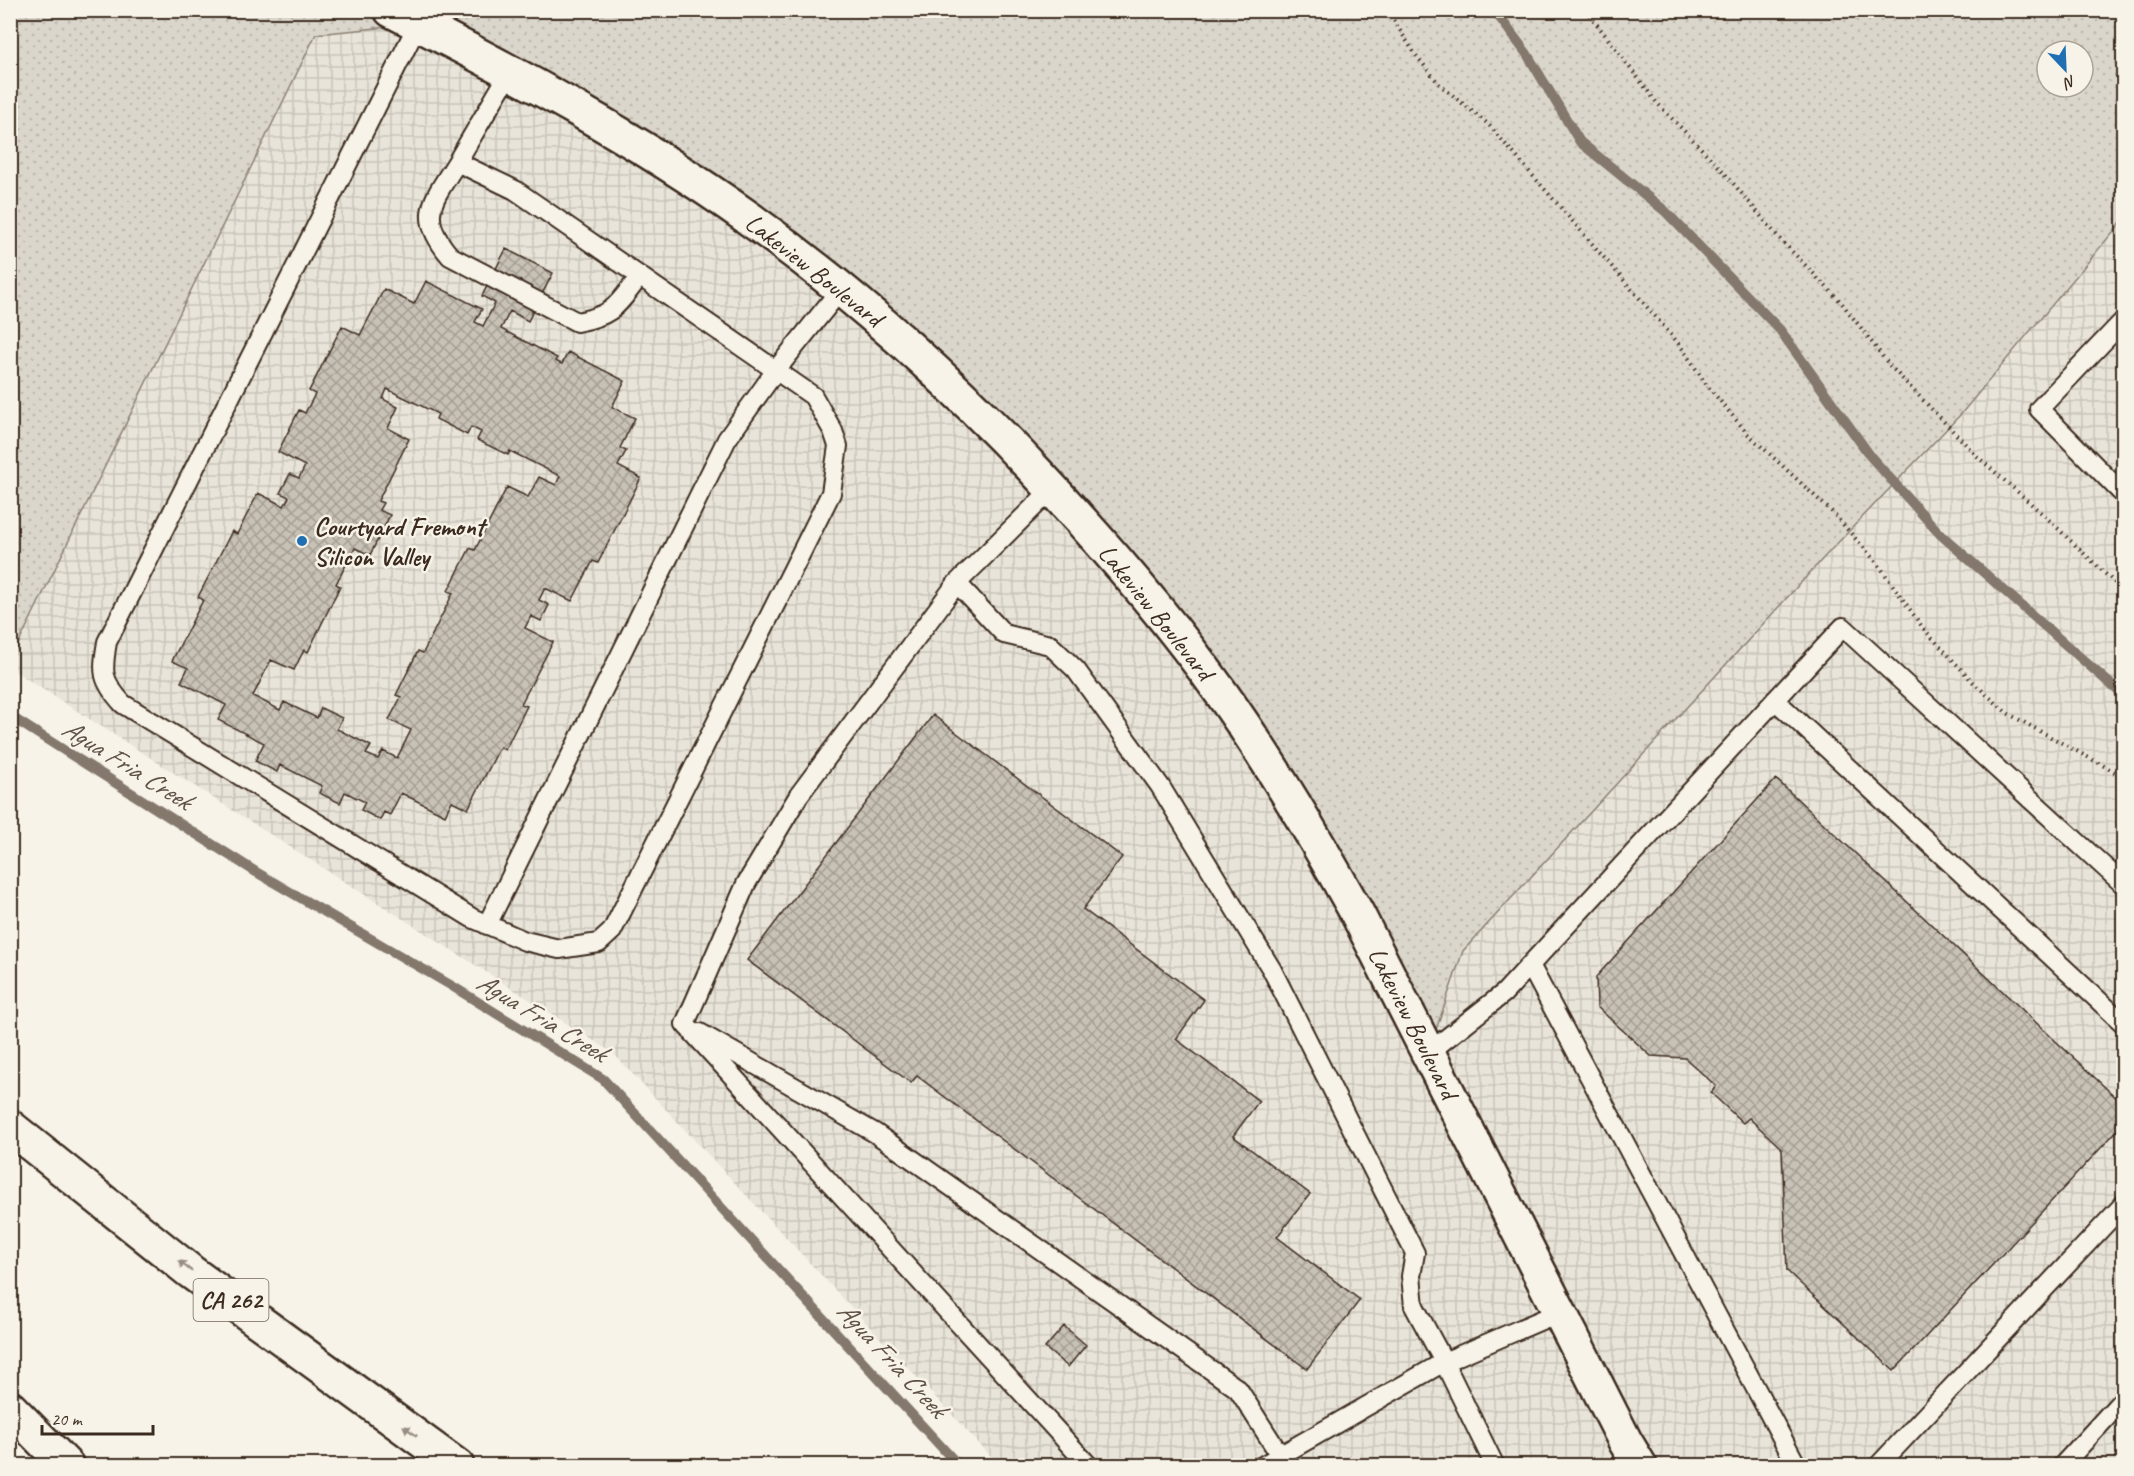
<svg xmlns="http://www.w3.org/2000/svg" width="2134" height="1476" font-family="Caveat,sans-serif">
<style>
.industrial{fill:url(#industrial-grid);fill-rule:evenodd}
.grass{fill:url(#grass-dots);stroke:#8b8074;stroke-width:1.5;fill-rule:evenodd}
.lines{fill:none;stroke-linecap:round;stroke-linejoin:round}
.stream{stroke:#84786c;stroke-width:10}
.building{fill:url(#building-cross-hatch);stroke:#3b2a1e;stroke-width:1.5;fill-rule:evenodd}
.lane-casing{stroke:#3b2a1e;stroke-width:22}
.secondary-casing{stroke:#3b2a1e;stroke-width:38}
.highway-casing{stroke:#3b2a1e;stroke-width:38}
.path{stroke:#3b2a1e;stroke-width:4;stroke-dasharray:1.5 4.5;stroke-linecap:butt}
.lane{stroke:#f7f3e8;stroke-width:18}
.secondary{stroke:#f7f3e8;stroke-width:33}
.highway{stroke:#f7f3e8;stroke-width:33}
.oneway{fill:#998e83}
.poi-dot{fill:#1f6fb2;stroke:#f7f3e8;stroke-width:2}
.labels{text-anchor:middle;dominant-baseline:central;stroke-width:5;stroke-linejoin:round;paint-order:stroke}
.shield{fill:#f7f3e8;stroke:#73665b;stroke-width:1.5}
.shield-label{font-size:24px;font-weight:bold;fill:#3b2a1e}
.street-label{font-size:26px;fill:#3b2a1e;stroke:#f7f3e8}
.poi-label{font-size:26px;font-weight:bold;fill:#3b2a1e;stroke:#f7f3e8;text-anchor:start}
.water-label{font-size:27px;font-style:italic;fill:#5f5145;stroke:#f7f3e8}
</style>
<defs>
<pattern id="industrial-grid" width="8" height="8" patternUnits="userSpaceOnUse" patternTransform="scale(1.5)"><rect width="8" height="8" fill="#e9e4d9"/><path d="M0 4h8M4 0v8" fill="none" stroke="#c9c4ba"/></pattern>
<pattern id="grass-dots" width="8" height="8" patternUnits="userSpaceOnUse" patternTransform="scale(1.5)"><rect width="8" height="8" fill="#dbd6cb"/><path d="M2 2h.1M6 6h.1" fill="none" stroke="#bdb8ae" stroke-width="1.8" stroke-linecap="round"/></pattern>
<pattern id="building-cross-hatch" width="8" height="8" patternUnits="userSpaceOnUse" patternTransform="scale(1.5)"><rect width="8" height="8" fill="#c8c1b6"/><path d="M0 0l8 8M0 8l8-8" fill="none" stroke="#a49d93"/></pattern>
</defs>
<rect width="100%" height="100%" fill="#f7f3e8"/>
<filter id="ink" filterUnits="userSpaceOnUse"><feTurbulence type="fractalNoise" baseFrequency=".0167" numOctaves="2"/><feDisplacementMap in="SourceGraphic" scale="12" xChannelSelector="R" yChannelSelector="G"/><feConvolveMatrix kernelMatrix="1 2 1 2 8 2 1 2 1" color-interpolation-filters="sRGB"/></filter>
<g filter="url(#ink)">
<path class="industrial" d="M270 11H2123V1465H999L613 1053 11 669 10 659 316 34ZM2047 51H2083V87H2047Z"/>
<path class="grass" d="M11 11H2123V220L1961 414 1829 552 1463 951 1428 1053 1174 630 820 271 419 24 316 34 11 659ZM2047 51H2083V87H2047Z"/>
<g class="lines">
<path class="stream" d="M1494 10 1527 54 1580 142 1665 211 1780 330 1871 457 1940 534 2124 696
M10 716 256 872 452 986 603 1079 959 1466"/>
</g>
<path class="building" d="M506 249 553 273 528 321 510 311 501 329 557 358 555 361 562 364 568 352 625 381 612 407 635 418 620 448 626 451 618 466 641 478 598 563 593 561 572 601 545 588 539 600 549 605 541 621 531 616 525 628 553 642 521 704 527 706 505 750 500 747 468 809 452 801 445 815 401 793 390 815 384 812 380 820 361 810 365 802 345 792 340 803 319 793 322 786 280 765 277 772 255 761 264 743 218 720 226 705 181 682 188 668 172 661 203 600 198 597 232 531 237 534 258 493 284 506 289 497 280 493 290 474 299 478 305 466 278 452 299 410 305 413 315 394 309 391 342 326 360 335 384 289 414 304 426 281 482 309 475 322 483 326 495 303 482 296ZM387 389 438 414 436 419 467 435 471 427 481 432 477 440 508 455 510 451 560 476 556 485 539 477 528 497 507 487 475 550 470 548 448 591 453 593 423 653 418 651 396 695 401 697 389 720 411 730 397 758 383 751 378 759 366 754 371 746 337 729 342 718 321 708 317 718 284 702 280 710 253 696 271 660 294 670 304 650 308 652 340 586 336 584 355 548 370 555 390 515 379 510 383 503 378 501 409 439 388 428 398 407 383 399Z
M933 715 1122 857 1083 909 1204 1000 1176 1039 1259 1101 1233 1136 1310 1194 1277 1237 1360 1300 1307 1369 917 1076 911 1083 747 960Z
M1776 779 2124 1105V1123L1894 1371 1787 1271 1782 1149 1749 1118 1743 1123 1711 1093 1716 1086 1685 1058 1651 1056 1597 1007 1596 977Z
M1064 1326 1086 1345 1068 1367 1045 1348Z"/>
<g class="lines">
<g class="lane-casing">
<path id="lane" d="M418 24 107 642C102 672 101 680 123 704L472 918 525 941 559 949 599 943 612 931 831 493 838 446 833 431 813 396 515 190 457 162C433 201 416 216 450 256L577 322C615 315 617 305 640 276
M457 162 510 72
M2124 320 2039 409 2124 495
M1052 489 957 583 799 795 746 884 685 1024 1089 1466
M957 583 1004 634 1050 645 1076 670 1160 786 1272 970 1415 1253 1411 1276 1414 1306 1444 1362 1495 1466
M1775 700 2124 1024
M487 925 727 439 776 370 841 289
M1530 965 1797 1466
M700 1033 875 1133 1238 1389 1280 1455
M1428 1053 1504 993 1843 627 2124 885
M1262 1466 1444 1362 1560 1312
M1878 1466 2124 1204
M2062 1466 2124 1398"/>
</g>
<g class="secondary-casing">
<path id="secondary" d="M391 10C513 72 635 137 747 217 854 293 951 381 1040 476 1105 545 1167 617 1222 694 1272 764 1315 838 1357 913L1625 1441 1640 1466"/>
</g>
<g class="highway-casing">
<path id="highway" d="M10 1127 191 1272 457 1466
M10 1408 67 1466"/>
</g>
<path class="path" d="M1387 10 1415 54 1440 85 1488 124 1680 345 1706 384 1747 433 1832 512 1878 564 1923 628 1974 683 2007 713 2124 777
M1586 10 1657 103 1722 170 1780 239 1841 302 1890 366 1978 457 2046 517 2118 586 2124 593"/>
<use href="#lane" class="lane"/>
<use href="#secondary" class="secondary"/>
<use href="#highway" class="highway"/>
</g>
<defs><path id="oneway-solid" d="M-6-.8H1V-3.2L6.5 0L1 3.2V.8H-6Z" transform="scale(1.5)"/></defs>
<g class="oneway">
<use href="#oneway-solid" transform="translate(185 1266) rotate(-142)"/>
<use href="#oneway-solid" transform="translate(410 1431) rotate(-144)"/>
</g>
</g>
<circle class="poi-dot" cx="302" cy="541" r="6"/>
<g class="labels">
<rect class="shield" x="193.5" y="1279" width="75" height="42" rx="4.5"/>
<g class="shield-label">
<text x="231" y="1300">CA 262</text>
</g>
<g class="street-label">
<text transform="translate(814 270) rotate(38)">Lakeview Boulevard</text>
<text transform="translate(1156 612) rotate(51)">Lakeview Boulevard</text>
<text transform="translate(1413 1023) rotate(63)">Lakeview Boulevard</text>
</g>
<g class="poi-label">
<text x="314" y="526">Courtyard Fremont<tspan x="314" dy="30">Silicon Valley</tspan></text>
</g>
<g class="water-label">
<text transform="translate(127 764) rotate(32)">Agua Fria Creek</text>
<text transform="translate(542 1017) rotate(31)">Agua Fria Creek</text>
<text transform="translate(892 1359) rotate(47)">Agua Fria Creek</text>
</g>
</g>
<rect width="2134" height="1476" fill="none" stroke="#f7f3e8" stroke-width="36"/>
<rect x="18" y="18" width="2098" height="1440" fill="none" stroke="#3b2a1e" stroke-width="2" filter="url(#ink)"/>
<g transform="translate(2065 69) rotate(157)"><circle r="28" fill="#f7f3e8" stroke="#aca397" stroke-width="1.5"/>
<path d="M0-4.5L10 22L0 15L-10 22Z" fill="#1f6fb2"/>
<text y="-9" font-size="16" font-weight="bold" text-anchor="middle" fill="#3b2a1e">N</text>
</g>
<path d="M42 1425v9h111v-9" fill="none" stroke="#3b2a1e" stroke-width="3"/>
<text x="51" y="1425" font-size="18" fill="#3b2a1e" stroke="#f7f3e8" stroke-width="4.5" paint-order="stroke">20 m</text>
</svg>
